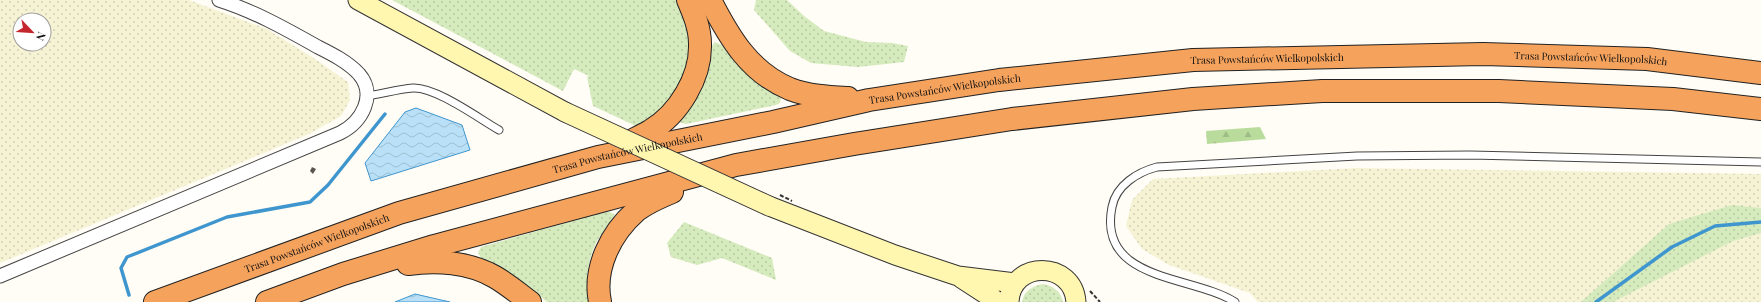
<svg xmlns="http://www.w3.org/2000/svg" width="1761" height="302" font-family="'Playfair Display',serif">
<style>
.farmland{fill:url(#farmland-dots);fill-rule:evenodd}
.grass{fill:url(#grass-dots)}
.forest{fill:url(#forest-firs)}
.water{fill:url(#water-waves);stroke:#3f96cf}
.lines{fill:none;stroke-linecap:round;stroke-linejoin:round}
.stream{stroke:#3f96cf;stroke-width:3.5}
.building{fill:url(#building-hatch)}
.service-casing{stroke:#444;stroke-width:9}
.minor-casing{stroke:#444;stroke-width:15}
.secondary-casing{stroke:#333;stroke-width:21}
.motorway-casing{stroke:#222;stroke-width:24}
.path{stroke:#333;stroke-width:2;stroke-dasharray:4 2;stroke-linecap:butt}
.service{stroke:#fff;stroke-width:7}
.minor{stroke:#fff;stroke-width:13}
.secondary{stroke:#fff6b0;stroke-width:19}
.motorway{stroke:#f5a25d;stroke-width:22}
.secondary-bridge-casing{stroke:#333;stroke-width:21;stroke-linecap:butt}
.path-bridge{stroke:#333;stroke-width:2;stroke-dasharray:4 2;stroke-linecap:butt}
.secondary-bridge{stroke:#fff6b0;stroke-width:19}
.labels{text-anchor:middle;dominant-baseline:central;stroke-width:4;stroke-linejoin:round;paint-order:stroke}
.street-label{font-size:10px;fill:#111;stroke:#fff}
</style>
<defs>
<pattern id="farmland-dots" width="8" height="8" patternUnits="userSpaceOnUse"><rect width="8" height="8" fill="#f6f3d4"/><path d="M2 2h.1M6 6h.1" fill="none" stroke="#d2cfb5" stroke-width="1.8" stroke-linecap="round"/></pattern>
<pattern id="grass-dots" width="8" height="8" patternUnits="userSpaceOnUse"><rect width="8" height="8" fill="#d5ebbd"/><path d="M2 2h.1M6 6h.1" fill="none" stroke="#b6c8a1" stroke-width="1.8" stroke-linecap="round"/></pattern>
<pattern id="forest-firs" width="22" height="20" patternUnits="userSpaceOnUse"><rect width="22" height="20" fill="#b9dc9c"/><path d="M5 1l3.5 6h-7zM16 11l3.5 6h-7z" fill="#9ebc85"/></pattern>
<pattern id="water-waves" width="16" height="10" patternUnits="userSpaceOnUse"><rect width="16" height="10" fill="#b9e0f7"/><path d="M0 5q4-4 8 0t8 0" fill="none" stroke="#9ebfd3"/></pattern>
<pattern id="building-hatch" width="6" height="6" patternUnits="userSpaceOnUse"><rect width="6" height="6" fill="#5a524d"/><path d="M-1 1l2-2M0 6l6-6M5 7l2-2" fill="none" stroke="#6d6662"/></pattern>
</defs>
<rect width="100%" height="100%" fill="#fffdf5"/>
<path class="farmland" d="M0 0H189L267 29 315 59 348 82 350 100 341 116 309 134 0 263ZM20 20H44V44H20Z
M1357 168 1761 174V302H1258L1250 293 1169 265 1142 249 1126 226 1132 200 1153 179Z"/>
<path class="grass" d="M392 0H678C681 11 686 22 689 33 695 59 682 95 660 111 653 117 644 121 636 126L593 106 587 77 589 76 574 69 563 91Z
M756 0H787L804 16 824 31 866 42 892 43 908 46 904 62 858 67 811 63 790 51 754 10Z
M715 42 722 45 756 79 782 93 780 103 776 105 686 124 679 122 710 48Z
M1732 205 1761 208V233L1733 241 1613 302H1581L1669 224Z
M604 212H610L615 215C611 225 602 232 597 241 588 258 584 283 589 302H547L525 284 481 258 478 253 481 247Z
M684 222 772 258 776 280 722 258 697 265 671 257 667 243Z
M1043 284C1053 286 1061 291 1063 302H1022C1024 291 1032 286 1043 284Z"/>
<path class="forest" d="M1260 127 1266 139 1207 144 1206 131Z"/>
<path class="water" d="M416 108 462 125 470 150 371 181 365 163 405 112Z
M415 294 450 302H395Z"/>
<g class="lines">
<path class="stream" d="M129 295 121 268 127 257 227 217 310 202 328 185 385 114
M1596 302 1672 247 1715 226 1761 222"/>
</g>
<path class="building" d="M312 167 316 169 313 174 310 171Z"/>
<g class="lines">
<g class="service-casing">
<path id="service" d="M367 96C382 94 398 89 413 88 436 87 478 118 499 130
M1235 302C1193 275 1097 282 1112 207 1116 185 1138 172 1157 167L1357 156 1470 155 1761 162"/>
</g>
<g class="minor-casing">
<path id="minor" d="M0 276 340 133C362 122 377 95 359 74 348 62 332 54 318 47 286 29 254 11 219 0"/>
</g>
<g class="secondary-casing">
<path id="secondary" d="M358 0 565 112
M769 206 895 255 958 276 1015 283
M961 278 998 302
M1009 302C1011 260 1073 260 1076 302"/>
</g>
<g class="motorway-casing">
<g id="motorway">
<path d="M710 0C729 37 749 72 790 89 808 96 829 97 848 98"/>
<path d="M623 145C632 140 642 136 650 131 679 114 701 77 700 44 700 28 694 14 688 0"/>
<path d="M408 264C436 260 469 262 495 277 507 284 518 293 530 302"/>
<path id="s1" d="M155 302 399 213 598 157 773 122 869 100 999 80 1193 60 1483 54 1647 59 1761 73"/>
<path d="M267 302 343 274 434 246 736 165 854 144 1012 119 1193 99 1322 91H1499L1673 99 1761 109"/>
<path d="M600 302C593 268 611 233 636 211 646 203 660 197 672 192"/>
</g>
</g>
<path class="path" d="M1090 291 1100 302"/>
<use href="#service" class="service"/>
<use href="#minor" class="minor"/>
<use href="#secondary" class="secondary"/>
<use href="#motorway" class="motorway"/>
<g class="secondary-bridge-casing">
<path id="secondary-bridge" d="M565 112 769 206"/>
</g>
<path class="path-bridge" d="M780 195 792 201"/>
<use href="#secondary-bridge" class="secondary-bridge"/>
</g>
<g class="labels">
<g class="street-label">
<text stroke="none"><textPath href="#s1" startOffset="1144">Trasa Powstańców Wielkopolskich</textPath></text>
<text stroke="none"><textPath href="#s1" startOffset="1468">Trasa Powstańców Wielkopolskich</textPath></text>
<text stroke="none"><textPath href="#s1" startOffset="820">Trasa Powstańców Wielkopolskich</textPath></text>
<text stroke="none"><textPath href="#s1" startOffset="496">Trasa Powstańców Wielkopolskich</textPath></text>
<text stroke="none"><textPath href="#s1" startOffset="172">Trasa Powstańców Wielkopolskich</textPath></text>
</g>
</g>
<g transform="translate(32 32) rotate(115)"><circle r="19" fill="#ffffff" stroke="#a0a0a0"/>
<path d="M0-3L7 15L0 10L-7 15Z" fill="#c4262e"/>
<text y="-6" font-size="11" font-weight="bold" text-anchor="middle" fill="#111111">N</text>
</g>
</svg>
